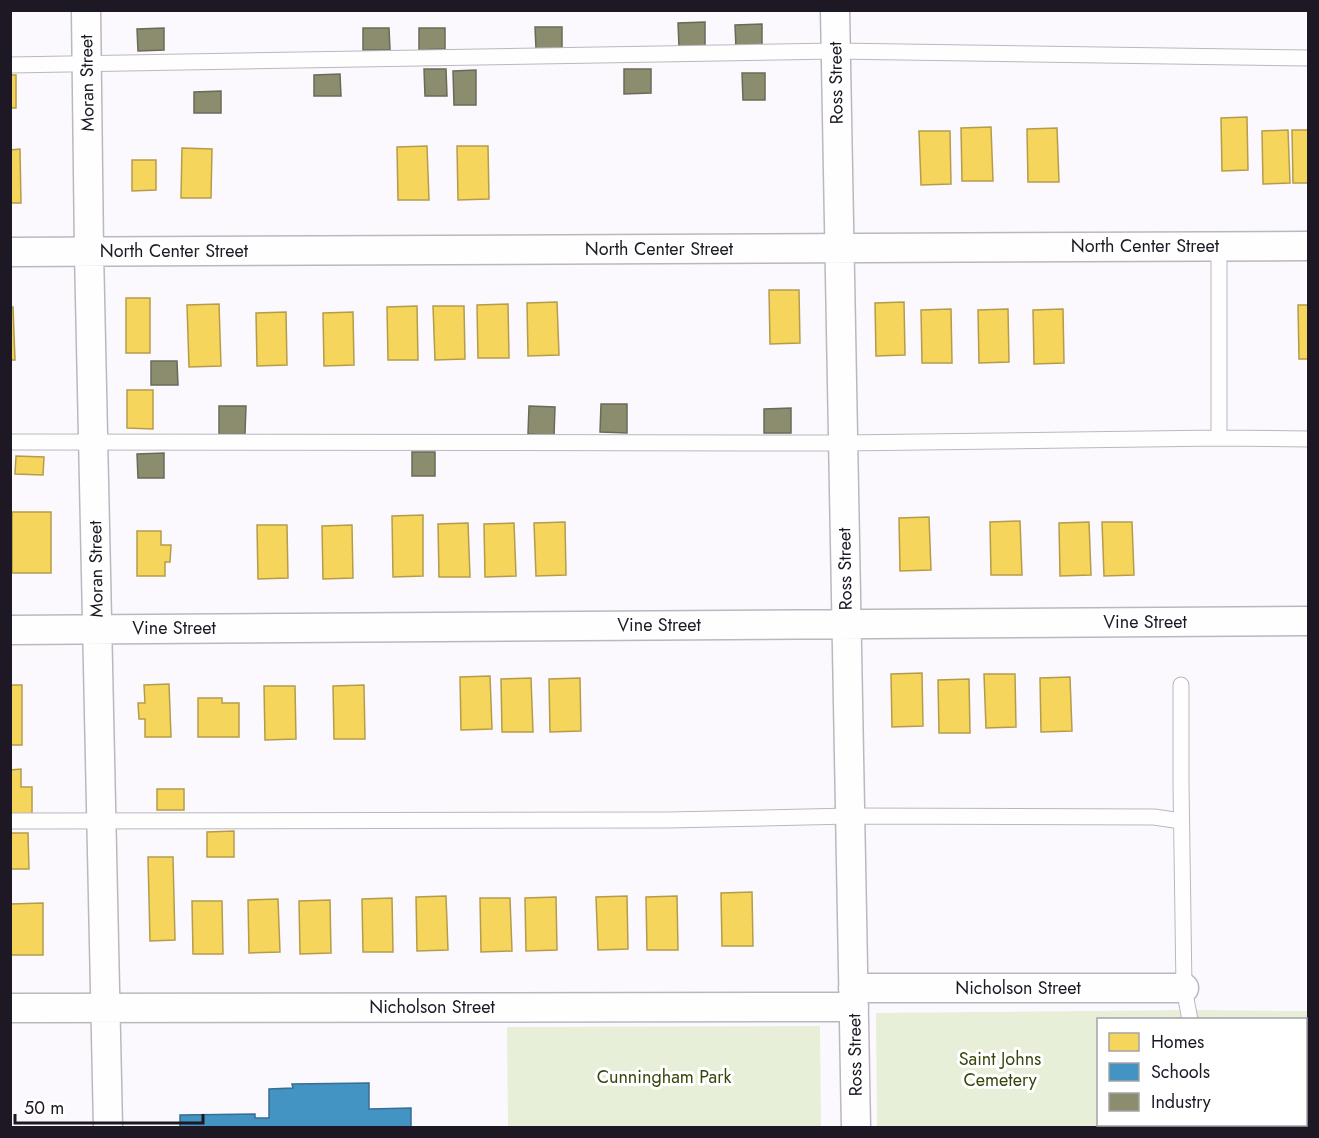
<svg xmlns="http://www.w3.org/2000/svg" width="1319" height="1138" font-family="Jost,sans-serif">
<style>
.green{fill:#e7efd8;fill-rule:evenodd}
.homes{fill:#f6d55c;stroke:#b59c4b;stroke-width:1.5}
.schools{fill:#4393c3;stroke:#386e93;stroke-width:1.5}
.industry{fill:#8c8c6e;stroke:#6b6958;stroke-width:1.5}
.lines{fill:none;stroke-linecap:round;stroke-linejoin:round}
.service-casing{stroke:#bbb7bf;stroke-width:17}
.minor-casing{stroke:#bbb7bf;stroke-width:31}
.service{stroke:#fefeff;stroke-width:15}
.minor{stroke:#fefeff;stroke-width:28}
.labels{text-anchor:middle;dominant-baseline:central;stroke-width:6;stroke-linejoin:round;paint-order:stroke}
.street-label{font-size:18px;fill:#1d1824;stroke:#fff}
.park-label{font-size:18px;fill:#35470a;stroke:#fff}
</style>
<rect width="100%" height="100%" fill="#fbf9fd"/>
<path class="green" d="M1191 1010 1308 1011V1127H877L876 1013ZM1098 1020H1306V1124H1098Z
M820 1026 821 1127H508L507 1027Z"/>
<path class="homes" d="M10 75H16V108H10Z
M1247 117 1248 170 1222 171 1221 118Z
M991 127 993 181H962L961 128Z
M1057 128 1059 182H1028L1027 129Z
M1288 130 1290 183 1263 184 1262 131Z
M1292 130H1308V183H1293Z
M919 131H950L951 184 921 185Z
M427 146 429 200H398L397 147Z
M457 146H488L489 199 458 200Z
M182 148 212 149 211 198H181Z
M20 149 21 203H10V150Z
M132 160H156V190L132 191Z
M769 290H799L800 343 770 344Z
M126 298H150V353H126Z
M557 302 559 355 528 356 527 303Z
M904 302 905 355 876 356 875 303Z
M219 304 221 366 189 367 187 305Z
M508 304 509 358H478L477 305Z
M1298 305H1308V359H1299Z
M417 306 418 360H388L387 307Z
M433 306H464L465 359 435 360Z
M10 307H13L15 360H10Z
M951 309 952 363H922L921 310Z
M1008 309 1009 362 979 363 978 310Z
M1063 309 1064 363 1034 364 1033 310Z
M286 312 287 365 257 366 256 313Z
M353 312 354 365 324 366 323 313Z
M127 390H153V429L127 428Z
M16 456 44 457 43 475 15 474Z
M12 512H51V573H12Z
M423 515V576L393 577 392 516Z
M929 517 931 570 900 571 899 518Z
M1020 521 1022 575H991L990 522Z
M565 522 566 575 536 576 534 523Z
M1089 522 1091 575 1060 576 1059 523Z
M1102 522H1132L1134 575 1104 576Z
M468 523 470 577H439L438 524Z
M514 523 516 576 485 577 484 524Z
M257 525H287L288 578 258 579Z
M352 525 353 578 323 579 322 526Z
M137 531H161V545H171L170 562H165V576H137Z
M922 673 923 726 892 727 891 674Z
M984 674H1015L1016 727 986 728Z
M490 676 492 729 461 730 460 677Z
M1070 677 1072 731 1041 732 1040 678Z
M531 678 533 732H502L501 679Z
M580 678 581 731 550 732 549 679Z
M969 679 970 733H939L938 680Z
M169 684 171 737H145V719H139L138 703H145L144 685Z
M10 685H22V745H10Z
M364 685 365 739H334L333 686Z
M264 686H295L296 739 265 740Z
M198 698H222V703H239V737H198Z
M21 769V787H32V814L10 815V770Z
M157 789H184V810H157Z
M234 831V857H207V832Z
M10 833H28L29 869H10Z
M148 857H173L175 940 150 941Z
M752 892 753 946H722L721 893Z
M446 896 448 950 417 951 416 897Z
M627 896 628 949 598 950 596 897Z
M677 896 678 950H647L646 897Z
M556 897 557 950 526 951 525 898Z
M392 898 393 952H363L362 899Z
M480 898H510L512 951 481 952Z
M278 899 280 952 249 953 248 900Z
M330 900 331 953 300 954 299 901Z
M192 901H222L223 954H193Z
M43 903V955H10V904Z"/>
<path class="schools" d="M369 1083V1109L411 1108V1128H180V1115L255 1114V1118H269V1089L293 1088 292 1084Z"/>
<path class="industry" d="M705 22V47H679L678 23Z
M762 24V49H736L735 25Z
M535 27H562V49H536Z
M164 28V50L138 51 137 29Z
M363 28H389L390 50H363Z
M419 28H445V49L419 50Z
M424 69H446L447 96H425Z
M624 69H651V93L624 94Z
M476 70V105H454L453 71Z
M742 73H765V100H743Z
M340 74 341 96H314V75Z
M221 91V113H194V92Z
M151 361H177L178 385H151Z
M601 404H627V433L600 432Z
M219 406H246L245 434H219Z
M529 406 555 407 554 436 528 434Z
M791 408V433H764V409Z
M412 452H435V476H412Z
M164 453V478H138L137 454Z"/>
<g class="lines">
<g class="service-casing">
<path id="service" d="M10 65 836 51 1308 58
M1219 246V438
M10 442 843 443 1219 438 1308 439
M1181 685V783L1184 988 1190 1020
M10 821 668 820 850 816 1154 817 1181 821
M1213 1124 1214 1128"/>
</g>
<g class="minor-casing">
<path id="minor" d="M86 10 89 251 108 1128
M835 10 856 1128
M10 252 1308 246
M10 630 1308 621
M853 988H1184
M10 1008 854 1007"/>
</g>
<use href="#service" class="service"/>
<use href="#minor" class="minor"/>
</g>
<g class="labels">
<g class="street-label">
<text transform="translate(87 83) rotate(-91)">Moran Street</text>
<text transform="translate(836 83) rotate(-91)">Ross Street</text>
<text x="1145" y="246">North Center Street</text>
<text x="659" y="249">North Center Street</text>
<text x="174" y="251">North Center Street</text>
<text transform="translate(96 569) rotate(-91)">Moran Street</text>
<text transform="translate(845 569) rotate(-91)">Ross Street</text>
<text x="1145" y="622">Vine Street</text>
<text x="659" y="625">Vine Street</text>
<text x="174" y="628">Vine Street</text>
<text x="1018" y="988">Nicholson Street</text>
<text x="432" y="1007">Nicholson Street</text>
<text transform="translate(855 1055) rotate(-91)">Ross Street</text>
</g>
<g class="park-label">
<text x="1000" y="1059">Saint Johns<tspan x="1000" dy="21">Cemetery</tspan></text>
<text x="664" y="1077">Cunningham Park</text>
</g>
</g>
<rect width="1319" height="1138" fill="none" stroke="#1d1824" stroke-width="24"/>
<rect x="1097" y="1018" width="210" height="108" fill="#ffffff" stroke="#a5a3a7" stroke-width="1.5"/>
<rect x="1109" y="1033" width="30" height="18" fill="#f6d55c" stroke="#a5a3a7" stroke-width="1.5"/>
<text x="1151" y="1048" font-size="18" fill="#1d1824">Homes</text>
<rect x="1109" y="1063" width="30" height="18" fill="#4393c3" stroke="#a5a3a7" stroke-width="1.5"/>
<text x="1151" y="1078" font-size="18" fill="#1d1824">Schools</text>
<rect x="1109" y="1093" width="30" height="18" fill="#8c8c6e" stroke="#a5a3a7" stroke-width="1.5"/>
<text x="1151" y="1108" font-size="18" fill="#1d1824">Industry</text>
<path d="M15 1114v9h188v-9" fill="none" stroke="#1d1824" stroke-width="3"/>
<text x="24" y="1114" font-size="18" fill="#1d1824" stroke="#ffffff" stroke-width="4.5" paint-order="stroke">50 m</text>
</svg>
